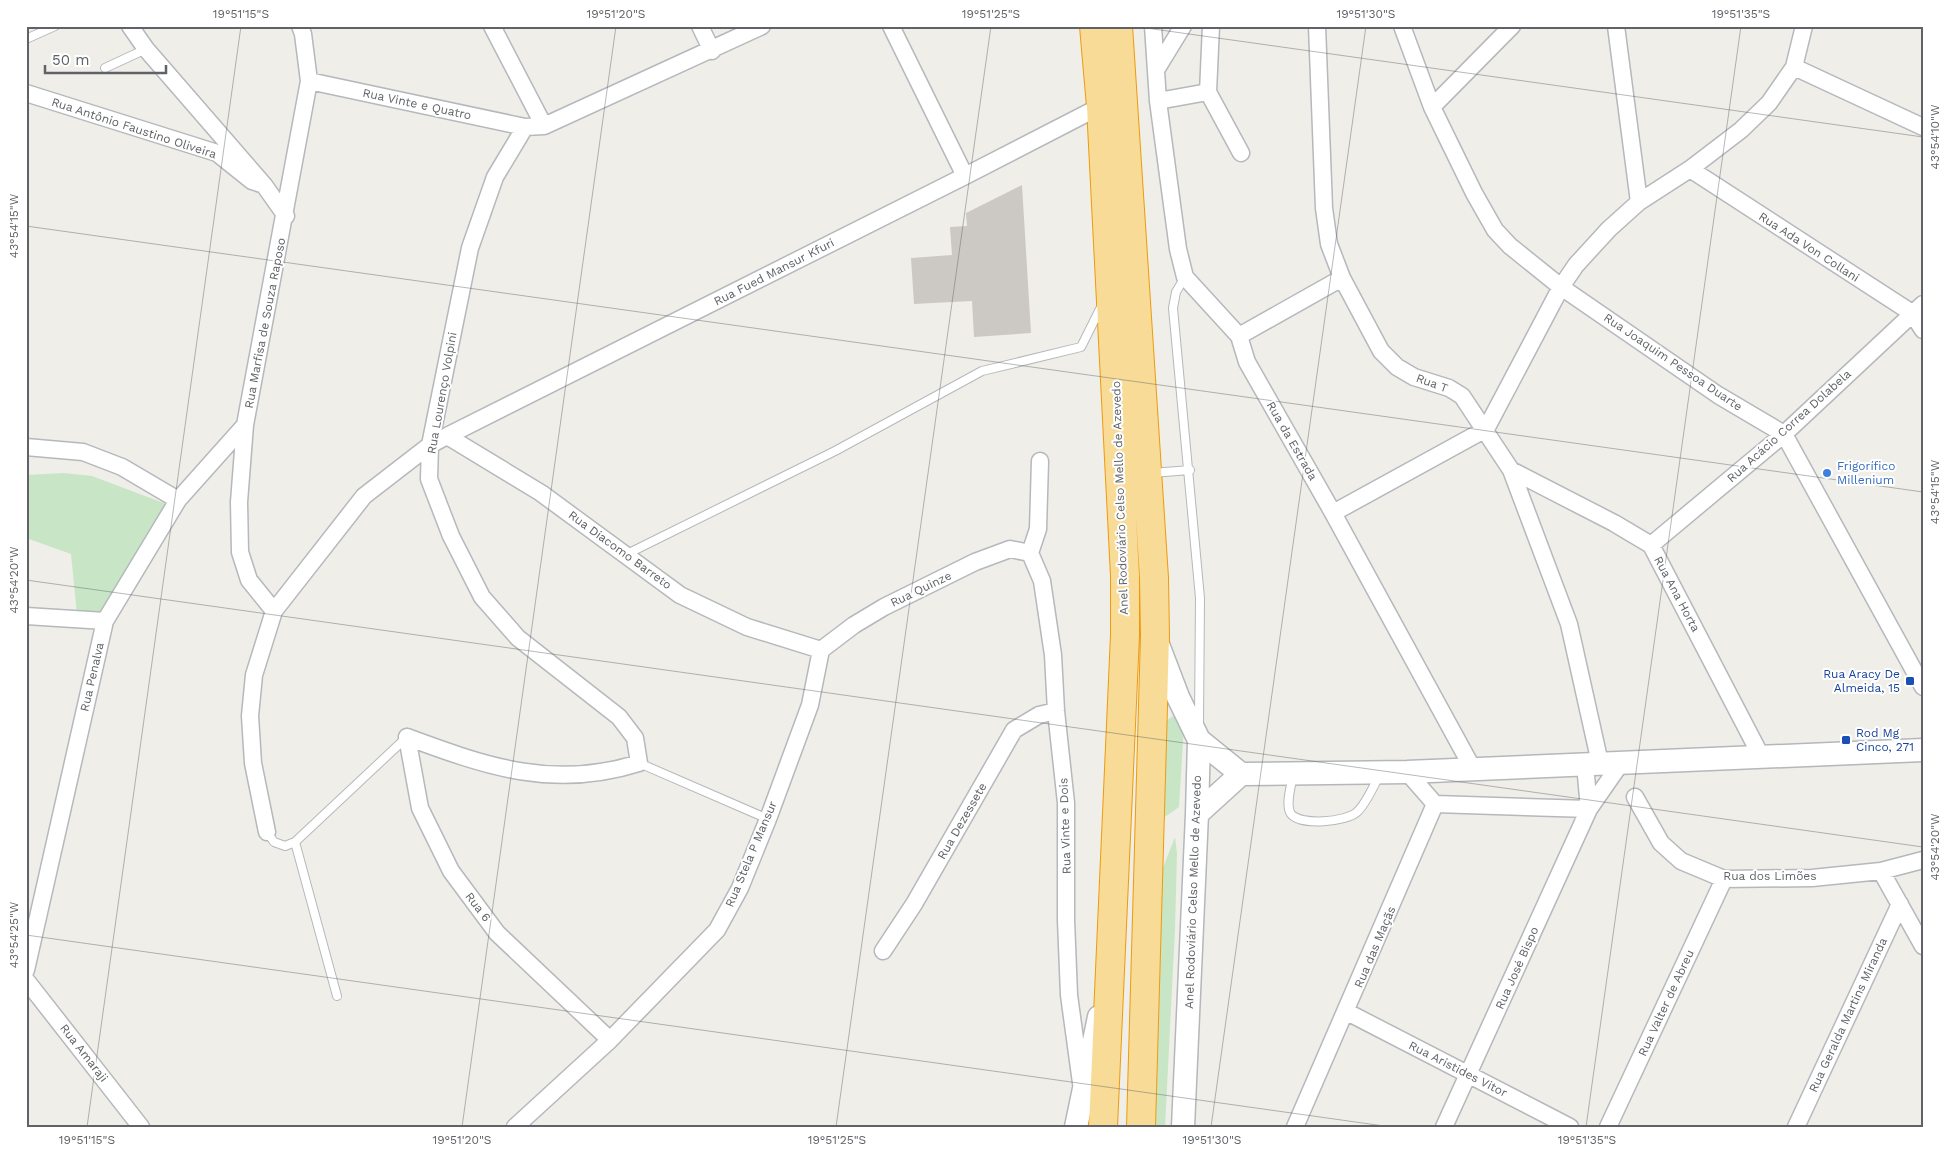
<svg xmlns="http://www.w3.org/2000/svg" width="1949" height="1153" font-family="'Work Sans',sans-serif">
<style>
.green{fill:#c8e6c6}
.building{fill:#ccc9c4}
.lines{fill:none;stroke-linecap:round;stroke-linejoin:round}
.lane-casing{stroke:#b5b8bc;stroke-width:10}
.street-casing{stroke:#b5b8bc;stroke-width:19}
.secondary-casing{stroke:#b4b7bb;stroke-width:25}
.highway-casing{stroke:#ee9b0b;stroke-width:30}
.lane{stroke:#fff;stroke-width:8}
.street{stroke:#fff;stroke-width:16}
.secondary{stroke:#fff;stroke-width:22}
.highway{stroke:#f8db97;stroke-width:28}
.ticks{fill:none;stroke:#5f6367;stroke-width:1;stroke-opacity:0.45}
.shop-dot{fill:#3f7fe0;stroke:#fff;stroke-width:2}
.transit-dot{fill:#1a4fb4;stroke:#fff;stroke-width:2}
.labels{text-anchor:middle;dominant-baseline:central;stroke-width:4;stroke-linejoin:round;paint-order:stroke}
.street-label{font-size:12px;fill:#5f6367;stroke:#fff}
.shop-label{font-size:12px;fill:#366cbe;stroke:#fff;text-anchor:start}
.transit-label{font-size:12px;fill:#164399;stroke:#fff;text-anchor:end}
.neatline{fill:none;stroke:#5f6367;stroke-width:2}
.ticks-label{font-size:12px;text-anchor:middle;fill:#5f6367}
</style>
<rect width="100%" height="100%" fill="#f0eee8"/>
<path class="green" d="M64 473 92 476 169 505 103 617 77 615 71 554 26 538V475Z
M1173 716 1184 726 1179 807 1162 819 1163 723Z
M1175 837 1177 853 1175 930 1165 1127H1150L1159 878Z"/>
<path class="building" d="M1022 185 1031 333 974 337 972 301 914 304 911 258 952 255 950 227 967 226 966 213Z"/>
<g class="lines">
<g class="lane-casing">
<path id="lane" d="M26 39 55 26
M105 68 146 49
M1185 277 1176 292 1173 308 1200 598 1199 723
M1152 473 1190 470
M627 554 835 451 982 371 1081 347 1102 305
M639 763 768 819
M1293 776C1291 786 1285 805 1291 814 1301 826 1346 822 1357 812 1366 804 1373 787 1379 776
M267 832 274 842 285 846 295 842 407 737
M295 842 337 996"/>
</g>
<g class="street-casing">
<path id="street" d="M130 26 146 49 264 185 286 216
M492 26 544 126
M700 26 712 51
M891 26 965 176
M1153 26 1158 101 1178 249 1185 277 1239 336 1247 362 1333 513 1473 769
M1317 26 1324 208 1329 244 1342 278 1381 351 1397 367 1414 377 1449 388 1462 396 1511 470 1569 624 1600 763
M1402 26 1432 107 1474 193 1495 230 1510 246 1561 287 1718 395 1784 434 1923 687
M1616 26 1639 202
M1794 67 1923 127
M1156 70 1183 26
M309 81 525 127 544 126 762 26
M1208 92 1241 153
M1208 92 1211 26
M26 93 217 153 252 181 264 185
M1158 101 1208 92
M1432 107 1512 26
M1690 169 1912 313 1923 330
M1239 336 1342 278
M447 436 965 176 1101 106
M26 447 83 452 122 467 178 500
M1511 470 1614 523 1651 545 1762 758
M1333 513 1486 429 1561 287 1576 265 1609 229 1639 202 1690 169 1741 130 1769 103 1794 67 1804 26
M1651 545 1784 434 1923 304
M1030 553 1042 581 1053 655 1056 711 1066 803V920L1069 995 1081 1083
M1030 553 1038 529 1040 461
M274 611 249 580 240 552 239 502 245 425 309 81 303 34 300 26
M26 616 105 621
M821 650 854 625 884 607 975 562 1010 549 1030 553
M407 737C488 767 554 790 639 763L635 738 619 717 518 638 482 597 451 536 429 479 430 445 470 248 495 177 525 127
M407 737 420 808 451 871 497 933 610 1040
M1585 764 1589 809
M1635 797 1661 843 1681 861 1724 879 1812 878 1881 871 1923 860
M1435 804 1589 809
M267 832 253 763 250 716 254 675 274 611 364 496 430 445 447 436 541 493 680 595 747 627 821 650
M1881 871 1923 946
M883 951 914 904 1014 730 1039 715 1056 711
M26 970 105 621 178 500 245 425
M26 980 141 1127
M1347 1012 1570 1127
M515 1127 610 1040 717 930 740 888 768 819 810 705 821 650
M1295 1127 1435 804 1407 772
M1444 1127 1589 809 1621 763
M1608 1127 1724 879
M1796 1127 1900 904"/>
</g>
<g class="secondary-casing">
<path id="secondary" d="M1157 642 1178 697 1199 740 1197 814 1183 1127
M1199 740 1241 774 1407 772 1923 750
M1197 814 1241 774
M1076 1127 1099 1017"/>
</g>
<g class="highway-casing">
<path id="highway" d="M1094 26 1101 106 1125 576V635L1103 1127
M1118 26 1154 578 1155 636 1141 1127"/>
</g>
<use href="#lane" class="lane"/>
<use href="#street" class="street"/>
<use href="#secondary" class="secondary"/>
<use href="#highway" class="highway"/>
</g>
<path class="ticks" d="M1132 26 1923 137M26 226 1923 492M26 580 1923 847M26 935 1391 1127M87 1127 241 26M462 1127 616 26M836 1127 991 26M1211 1127 1366 26M1586 1127 1741 26"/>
<circle class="shop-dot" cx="1827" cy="473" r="5"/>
<g class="transit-dot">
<rect x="1905" y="676" width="10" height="10" rx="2.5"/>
<rect x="1841" y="735" width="10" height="10" rx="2.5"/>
</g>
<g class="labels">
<g class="street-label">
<text transform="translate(417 104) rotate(12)">Rua Vinte e Quatro</text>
<text transform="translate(134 128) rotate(18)">Rua Antônio Faustino Oliveira</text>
<text transform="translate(1809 247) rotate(33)">Rua Ada Von Collani</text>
<text transform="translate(774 272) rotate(-27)">Rua Fued Mansur Kfuri</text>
<text transform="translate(265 323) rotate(-79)">Rua Marfisa de Souza Raposo</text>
<text transform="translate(1673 362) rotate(34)">Rua Joaquim Pessoa Duarte</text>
<text transform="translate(1432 383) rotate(20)">Rua T</text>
<text transform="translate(442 393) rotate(-80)">Rua Lourenço Volpini</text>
<text transform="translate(1789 426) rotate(-42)">Rua Acácio Correa Dolabela</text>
<text transform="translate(1292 441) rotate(60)">Rua da Estrada</text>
<text transform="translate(1120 498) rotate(-92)">Anel Rodoviário Celso Mello de Azevedo</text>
<text transform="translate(620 550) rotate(36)">Rua Diacomo Barreto</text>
<text transform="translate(921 589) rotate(-26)">Rua Quinze</text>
<text transform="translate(1677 594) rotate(62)">Rua Ana Horta</text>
<text transform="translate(92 677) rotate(-77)">Rua Penalva</text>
<text transform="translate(962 821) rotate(-60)">Rua Dezessete</text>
<text transform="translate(1065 826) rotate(-92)">Rua Vinte e Dois</text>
<text transform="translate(751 854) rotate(-67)">Rua Stela P Mansur</text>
<text x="1770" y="876">Rua dos Limões</text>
<text transform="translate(1193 892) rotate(-88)">Anel Rodoviário Celso Mello de Azevedo</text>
<text transform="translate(478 907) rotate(53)">Rua 6</text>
<text transform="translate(1375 947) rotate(-67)">Rua das Maçãs</text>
<text transform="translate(1517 968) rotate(-66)">Rua José Bispo</text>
<text transform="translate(1666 1003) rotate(-65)">Rua Valter de Abreu</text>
<text transform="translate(1848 1015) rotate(-65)">Rua Geralda Martins Miranda</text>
<text transform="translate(84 1053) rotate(52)">Rua Amaraji</text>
<text transform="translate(1458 1069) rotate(27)">Rua Aristides Vitor</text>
</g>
<g class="shop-label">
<text x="1837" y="466">Frigorífico<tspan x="1837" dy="14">Millenium</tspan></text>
</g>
<g class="transit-label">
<text x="1900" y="674">Rua Aracy De<tspan x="1900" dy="14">Almeida, 15</tspan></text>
<text x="1856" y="733" text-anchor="start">Rod Mg<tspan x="1856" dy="14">Cinco, 271</tspan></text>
</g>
</g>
<rect width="1949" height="1153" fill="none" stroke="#ffffff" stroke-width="55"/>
<path d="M45 65v8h121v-8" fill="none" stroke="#5f6367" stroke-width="2.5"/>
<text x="52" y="65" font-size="15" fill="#5f6367" stroke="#ffffff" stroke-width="4" paint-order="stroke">50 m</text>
<rect x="28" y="28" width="1894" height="1098" class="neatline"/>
<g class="ticks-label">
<text x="241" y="18">19°51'15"S</text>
<text x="616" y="18">19°51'20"S</text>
<text x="991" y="18">19°51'25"S</text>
<text x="1366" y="18">19°51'30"S</text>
<text x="1741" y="18">19°51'35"S</text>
<text transform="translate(1935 137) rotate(-90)" y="4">43°54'10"W</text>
<text transform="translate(14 226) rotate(-90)" y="4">43°54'15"W</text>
<text transform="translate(1935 492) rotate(-90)" y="4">43°54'15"W</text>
<text transform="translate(14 580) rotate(-90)" y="4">43°54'20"W</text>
<text transform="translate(1935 847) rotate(-90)" y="4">43°54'20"W</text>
<text transform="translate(14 935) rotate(-90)" y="4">43°54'25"W</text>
<text x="87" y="1144">19°51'15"S</text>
<text x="462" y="1144">19°51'20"S</text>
<text x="837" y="1144">19°51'25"S</text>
<text x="1212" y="1144">19°51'30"S</text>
<text x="1587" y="1144">19°51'35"S</text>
</g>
</svg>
